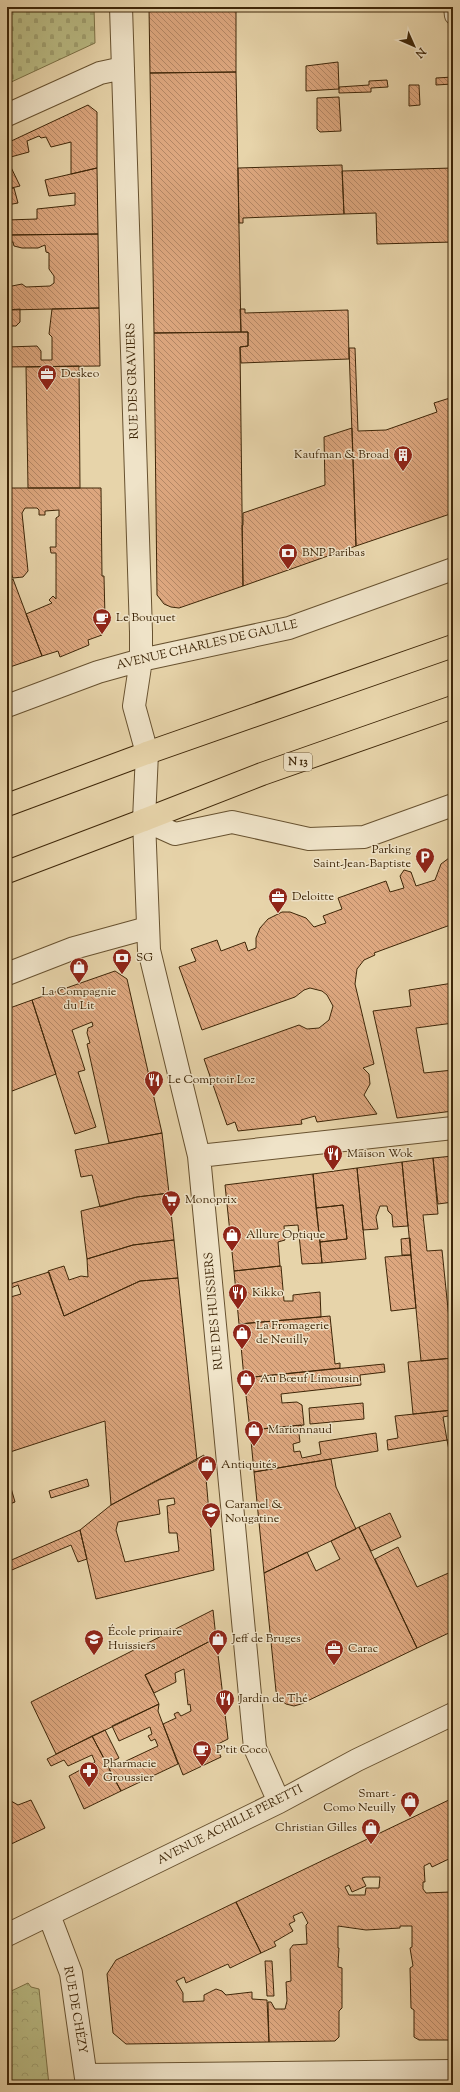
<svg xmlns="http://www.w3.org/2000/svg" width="460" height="2092" font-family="'Sorts Mill Goudy',serif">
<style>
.forest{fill:url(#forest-crowns);stroke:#7c7146}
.cemetery{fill:url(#cemetery-stones);stroke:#7c7146}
.building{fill:url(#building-back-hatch);stroke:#3e2608;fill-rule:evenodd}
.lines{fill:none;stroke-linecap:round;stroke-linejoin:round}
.service-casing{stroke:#685230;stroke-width:18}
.minor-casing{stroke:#685230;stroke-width:24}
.primary-casing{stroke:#3e2608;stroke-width:24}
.trunk-casing{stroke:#3e2608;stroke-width:24}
.service{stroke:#efe3c8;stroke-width:16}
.minor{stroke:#efe3c8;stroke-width:22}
.primary{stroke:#e7d4aa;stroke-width:22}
.trunk{stroke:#e7d4aa;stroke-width:22}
.labels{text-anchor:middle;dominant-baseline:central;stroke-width:3;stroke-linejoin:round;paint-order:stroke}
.shield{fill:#efe3c8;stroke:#735f42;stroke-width:1}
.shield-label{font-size:11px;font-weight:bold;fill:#3e2608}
.poi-label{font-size:12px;fill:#3e2608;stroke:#efe3c8;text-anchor:start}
.street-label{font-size:12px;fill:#3e2608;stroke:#efe3c8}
</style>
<defs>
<pattern id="forest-crowns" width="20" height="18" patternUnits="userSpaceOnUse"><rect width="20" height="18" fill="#babc85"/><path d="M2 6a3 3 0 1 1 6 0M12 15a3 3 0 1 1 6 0" fill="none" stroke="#a1a171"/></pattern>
<pattern id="cemetery-stones" width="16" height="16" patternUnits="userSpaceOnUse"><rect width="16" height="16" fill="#babc85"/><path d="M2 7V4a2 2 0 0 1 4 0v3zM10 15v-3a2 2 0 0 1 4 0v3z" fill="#a1a171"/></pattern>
<pattern id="building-back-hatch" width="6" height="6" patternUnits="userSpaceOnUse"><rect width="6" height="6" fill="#dda77f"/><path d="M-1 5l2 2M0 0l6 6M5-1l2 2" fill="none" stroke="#b58866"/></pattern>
</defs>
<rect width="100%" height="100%" fill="#e7d4aa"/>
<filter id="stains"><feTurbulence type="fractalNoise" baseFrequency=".005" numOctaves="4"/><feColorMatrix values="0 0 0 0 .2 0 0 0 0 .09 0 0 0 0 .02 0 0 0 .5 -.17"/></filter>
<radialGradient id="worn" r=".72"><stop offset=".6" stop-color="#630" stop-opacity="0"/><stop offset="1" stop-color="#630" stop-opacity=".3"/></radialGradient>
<path class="forest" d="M28 1983 31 1987 39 1989 49 2085H7V1993Z"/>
<path class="cemetery" d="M7 7H94L95 43 7 84Z"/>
<path class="building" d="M149 7H236V72L150 73Z
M338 62 339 89 306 91V66Z
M236 72 241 332 154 333 150 73Z
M453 77V92L452 84 436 85V78Z
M387 80 388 87 371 88V92L339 93V87L369 85V81Z
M409 85H419L420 105 409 106Z
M339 97 341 131 320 132 317 129V98Z
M88 105 97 112V168L71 174V142L51 147 46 137 41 138 39 136 27 141 29 152 7 158V143Z
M7 159 20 186 7 189Z
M342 165 344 214 243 218V223H239L238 168Z
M97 168 98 234 7 235V220L37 219V209L75 205V193L49 196 45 180Z
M453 168V242L377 244 376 213 344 214 342 171Z
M14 188 18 203 7 205V189Z
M98 234 99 308 7 310V287L22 284 26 287 50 286 54 283V276L49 269V253L46 252 45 245 38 248H22L14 246 13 242H7V235Z
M99 308 100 366 7 367V347L37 346 41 351V360H52V337L49 334 52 309Z
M20 309V322L16 326H7V310Z
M240 309H245V313L348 310 349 359 241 363 240 347 248 346V332H241Z
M248 332V346L240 347 243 586 179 608 171 607 164 604 157 595 154 333Z
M349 348H355L358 431 386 430 437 412 434 403 453 397V513L356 546Z
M79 366 80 488H28L26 367Z
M352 428 356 546 243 586 242 525H243V513L325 485 324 437Z
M7 488H101L102 576H104L105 618H102V635L88 640 89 645 60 657 58 651 42 656 26 614 52 603 49 600 53 596 56 599V553H51L50 547H56V518L59 516V510L45 511V515H39V510L37 508H25L22 513 28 571 23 577 13 578 9 567 7 549Z
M13 579 42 656 7 668V582Z
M453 855V924L374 953 375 955 364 960 357 969 355 984 374 1064 363 1068 369 1074 370 1084 364 1095 377 1114 317 1122 315 1116 301 1120 302 1124 238 1131 235 1122 227 1125 204 1059 299 1025 307 1029 319 1028 329 1020 333 1006 327 995 322 991 310 988 304 990 295 997 202 1030 179 967 196 961 191 949 217 940 221 951 245 942 248 951 256 948V938L260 928 268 919 282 912H290L306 918 314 927 326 923 323 916 342 909 338 898 386 881 390 892 404 888 400 876 404 870 411 872 416 886 435 880 441 864Z
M115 971 127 979 162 1133 109 1143 87 1044 90 1043 87 1033 88 1028 93 1026 92 1022 72 1030 85 1070 78 1072 96 1127 75 1134 32 1000Z
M453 983V1023L416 1028 424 1073 453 1070V1111L397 1118 373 1011 411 1006 409 990Z
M32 1000 56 1074 7 1093V1009Z
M162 1133 169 1193 137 1197 100 1207 92 1175 81 1177 75 1150Z
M453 1156V1202L438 1204 433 1158Z
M433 1158 438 1214 423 1215 427 1251 442 1250 453 1358 421 1361 402 1162Z
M402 1162 408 1226 393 1227 392 1215 388 1211 387 1206H380L376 1217 378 1229 363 1230 357 1168Z
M357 1168 366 1259 322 1263 320 1242 347 1239 343 1205 316 1208 313 1174Z
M313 1174 322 1263 302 1264 298 1225 284 1226 285 1240 278 1242 280 1266 234 1271 225 1185Z
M169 1193 174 1240 133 1245 87 1259 81 1211 137 1197Z
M343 1205 347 1239 320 1242 316 1208Z
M410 1238 411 1255H402L401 1239Z
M174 1240 178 1278 140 1281 64 1316 48 1271 64 1266 69 1280 81 1276 88 1277 87 1259 133 1245Z
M411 1255 416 1308 391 1311 385 1257Z
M281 1266 284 1301H293V1295L320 1292 321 1317 239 1324 234 1271Z
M49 1272 64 1316 140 1281 178 1278 197 1460 111 1505 105 1421 7 1453V1298L21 1294 18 1285 11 1288 10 1284Z
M330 1316 335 1364 340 1363V1368L244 1378 239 1324Z
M453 1358V1410L413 1414 408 1362Z
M384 1364 385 1372 360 1375 361 1385 281 1394 282 1403 297 1402 302 1405 304 1425 250 1430 244 1378Z
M363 1403 364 1419 310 1424 309 1408Z
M453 1410V1415L443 1417 447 1440 388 1450 387 1440 398 1438 395 1416Z
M301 1425 303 1433 299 1434 300 1442 293 1444 294 1452 300 1451 302 1458 321 1454 319 1442 376 1433 378 1451 254 1472 250 1430Z
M453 1439V1471L447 1440Z
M204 1455 214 1570 96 1599 80 1530 111 1505ZM174 1498 175 1504 167 1506 169 1533H177L179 1551 125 1562 116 1530 118 1522 160 1514 158 1500Z
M331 1459 336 1487 356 1529 264 1573 254 1472Z
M7 1474 15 1502 7 1505Z
M87 1479 89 1486 51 1498 49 1491Z
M390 1513 401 1537 371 1551 359 1527Z
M359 1527 417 1648 301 1704 294 1706 286 1704 278 1698 276 1691 264 1573 307 1552 316 1571 340 1559 331 1541Z
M80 1530 87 1559 78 1562 71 1545 7 1572V1562Z
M398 1547 417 1587 453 1571V1631L417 1648 375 1559Z
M213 1610 216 1638 145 1675 159 1704 56 1754 31 1702Z
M216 1638 228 1739 216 1745 221 1757 183 1775 163 1724 176 1718 174 1714 178 1712 181 1716 191 1711 190 1704 188 1705 184 1669 175 1673 176 1682 154 1693 145 1675Z
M159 1704 158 1711 178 1764 121 1791 109 1769 158 1746 155 1739 151 1741 148 1736 152 1734 150 1727 119 1741 112 1726Z
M105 1730 119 1758 107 1764 92 1736Z
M92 1736 121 1791 84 1809 69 1776 95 1762 92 1755 68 1766 64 1760 51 1766 47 1759Z
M453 1798V1857L432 1867 430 1863 424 1866 425 1882H423V1889L426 1893 450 1892V1889L453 1890V2040H419L414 2037V2010L411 2008 410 1968 413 1966 410 1948 412 1947V1926H400V1928L366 1930 338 1926V1948H339L338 1964V1967L342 1968V2008L339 2011V2037L335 2041 269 2042 268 2002H271L275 2009H285L287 2001 286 1982 291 1981 290 1949 293 1945 307 1944 306 1925 308 1923 302 1912 293 1916 295 1921 289 1924 293 1931 274 1942 276 1946 261 1953 236 1902ZM366 1877H380L379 1888H366L365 1895H349L345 1887 349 1885 352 1892 366 1886 362 1878Z
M31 1800 45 1828 7 1846V1801H11L18 1805Z
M236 1902 261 1953 230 1968 228 1964 186 1983 184 1977 176 1981 183 1993V2002L204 2001V1995L216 1989 222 1991 226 1995 252 1992V1999L267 2000 269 2042 126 2044 113 2033 107 1974 116 1960Z
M265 1961H272L274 1996H267Z"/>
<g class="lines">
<g class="service-casing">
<path id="service" d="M452 7 453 16"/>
</g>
<g class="minor-casing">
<path id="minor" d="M121 7 141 632V660L134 706 147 753 144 820 149 950 199 1156 255 1748 279 1802
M7 115 100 73 123 68
M7 706 98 672 141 660 289 628 453 569
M144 820 175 834 232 822 309 839 364 837 453 805
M7 974 74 948 147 928
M199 1156 453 1128
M49 1915 71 1973 87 2085
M7 1935 279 1802 357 1760 453 1714
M86 2075 453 2071"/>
</g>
<g class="primary-casing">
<path id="primary" d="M7 805 147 753
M7 872 144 820"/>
</g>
<g class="trunk-casing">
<path id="trunk" d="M147 753 453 646
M144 820 262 774 453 707"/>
</g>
<use href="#service" class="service"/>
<use href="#minor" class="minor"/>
<use href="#primary" class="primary"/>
<use href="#trunk" class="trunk"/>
</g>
<defs>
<g id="office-pin" transform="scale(1)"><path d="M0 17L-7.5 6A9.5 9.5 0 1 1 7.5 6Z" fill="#8f2418" stroke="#efe3c8"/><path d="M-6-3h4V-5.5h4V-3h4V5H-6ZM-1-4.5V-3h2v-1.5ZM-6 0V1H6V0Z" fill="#fff"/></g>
<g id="building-pin" transform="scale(1)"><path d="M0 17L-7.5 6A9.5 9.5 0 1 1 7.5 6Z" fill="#8f2418" stroke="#efe3c8"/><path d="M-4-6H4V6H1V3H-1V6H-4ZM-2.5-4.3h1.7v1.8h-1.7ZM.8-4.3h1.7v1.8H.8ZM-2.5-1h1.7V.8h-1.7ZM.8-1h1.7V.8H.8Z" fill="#fff"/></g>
<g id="bank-pin" transform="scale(1)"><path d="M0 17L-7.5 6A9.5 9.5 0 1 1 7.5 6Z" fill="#8f2418" stroke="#efe3c8"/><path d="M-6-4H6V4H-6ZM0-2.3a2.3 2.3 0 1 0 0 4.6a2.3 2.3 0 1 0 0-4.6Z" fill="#fff"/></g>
<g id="cafe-pin" transform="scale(1)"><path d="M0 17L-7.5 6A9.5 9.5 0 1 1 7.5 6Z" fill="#8f2418" stroke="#efe3c8"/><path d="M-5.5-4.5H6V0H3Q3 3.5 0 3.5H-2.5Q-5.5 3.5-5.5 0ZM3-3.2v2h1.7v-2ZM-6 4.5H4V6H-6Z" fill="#fff"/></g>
<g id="parking-pin" transform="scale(1)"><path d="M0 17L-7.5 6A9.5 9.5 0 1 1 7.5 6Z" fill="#8f2418" stroke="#efe3c8"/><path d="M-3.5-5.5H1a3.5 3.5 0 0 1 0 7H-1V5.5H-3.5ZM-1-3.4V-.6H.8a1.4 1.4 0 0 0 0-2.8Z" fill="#fff"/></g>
<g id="shop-pin" transform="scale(1)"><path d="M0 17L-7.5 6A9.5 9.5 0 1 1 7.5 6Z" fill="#8f2418" stroke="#efe3c8"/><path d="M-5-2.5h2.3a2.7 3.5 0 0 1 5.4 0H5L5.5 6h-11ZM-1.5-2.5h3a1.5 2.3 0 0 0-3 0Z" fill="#fff"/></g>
<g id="restaurant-pin" transform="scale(1)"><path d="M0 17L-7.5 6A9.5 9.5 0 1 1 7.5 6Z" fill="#8f2418" stroke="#efe3c8"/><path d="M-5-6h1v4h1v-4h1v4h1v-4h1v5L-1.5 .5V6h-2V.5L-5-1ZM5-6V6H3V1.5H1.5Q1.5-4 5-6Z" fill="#fff"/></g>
<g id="supermarket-pin" transform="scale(1)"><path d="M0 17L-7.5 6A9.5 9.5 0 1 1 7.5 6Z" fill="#8f2418" stroke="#efe3c8"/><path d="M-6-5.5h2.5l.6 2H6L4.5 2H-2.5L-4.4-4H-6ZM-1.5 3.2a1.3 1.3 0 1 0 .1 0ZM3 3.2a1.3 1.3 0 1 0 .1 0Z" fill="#fff"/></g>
<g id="school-pin" transform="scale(1)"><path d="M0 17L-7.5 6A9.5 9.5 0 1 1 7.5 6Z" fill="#8f2418" stroke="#efe3c8"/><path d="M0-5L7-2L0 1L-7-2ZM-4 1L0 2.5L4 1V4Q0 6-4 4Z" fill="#fff"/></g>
<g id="pharmacy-pin" transform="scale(1)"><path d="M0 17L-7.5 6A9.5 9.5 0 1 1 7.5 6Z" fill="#8f2418" stroke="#efe3c8"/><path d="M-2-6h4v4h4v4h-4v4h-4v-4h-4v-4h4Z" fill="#fff"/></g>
</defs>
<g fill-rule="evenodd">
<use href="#office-pin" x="47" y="374"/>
<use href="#building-pin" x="403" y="455"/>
<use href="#bank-pin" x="288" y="553"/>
<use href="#cafe-pin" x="102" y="618"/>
<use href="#parking-pin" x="425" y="857"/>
<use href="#office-pin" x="278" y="897"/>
<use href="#bank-pin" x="122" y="958"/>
<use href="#shop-pin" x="79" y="967"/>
<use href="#restaurant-pin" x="154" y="1080"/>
<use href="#restaurant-pin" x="333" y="1154"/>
<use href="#supermarket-pin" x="171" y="1200"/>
<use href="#shop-pin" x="232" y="1235"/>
<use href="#restaurant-pin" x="238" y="1293"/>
<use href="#shop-pin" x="242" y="1333"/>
<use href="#shop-pin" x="246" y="1379"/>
<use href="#shop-pin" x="254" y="1430"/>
<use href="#shop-pin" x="207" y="1465"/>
<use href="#school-pin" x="211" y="1512"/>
<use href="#school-pin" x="94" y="1639"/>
<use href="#shop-pin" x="218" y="1639"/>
<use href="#office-pin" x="334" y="1649"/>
<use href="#restaurant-pin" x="225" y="1699"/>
<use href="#cafe-pin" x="202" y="1750"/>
<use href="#pharmacy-pin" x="89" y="1771"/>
<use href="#shop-pin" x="410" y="1801"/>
<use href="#shop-pin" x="371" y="1828"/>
</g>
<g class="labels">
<rect class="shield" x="284" y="753" width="28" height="18" rx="3"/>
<g class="shield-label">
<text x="298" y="762">N 13</text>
</g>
<g class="poi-label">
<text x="61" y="374">Deskeo</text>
<text x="389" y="455" text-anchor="end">Kaufman &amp; Broad</text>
<text x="302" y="553">BNP Paribas</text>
<text x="116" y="618">Le Bouquet</text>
<text x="411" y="850" text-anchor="end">Parking<tspan x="411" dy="14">Saint-Jean-Baptiste</tspan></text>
<text x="292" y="897">Deloitte</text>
<text x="136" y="958">SG</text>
<text x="79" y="992" text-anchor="middle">La Compagnie<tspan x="79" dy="14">du Lit</tspan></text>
<text x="168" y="1080">Le Comptoir Loz</text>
<text x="347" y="1154">Maison Wok</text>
<text x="185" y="1200">Monoprix</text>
<text x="246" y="1235">Allure Optique</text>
<text x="252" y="1293">Kikko</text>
<text x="256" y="1326">La Fromagerie<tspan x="256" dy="14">de Neuilly</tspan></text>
<text x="260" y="1379">Au Bœuf Limousin</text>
<text x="268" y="1430">Marionnaud</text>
<text x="221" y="1465">Antiquités</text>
<text x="225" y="1505">Caramel &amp;<tspan x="225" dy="14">Nougatine</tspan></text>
<text x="108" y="1632">École primaire<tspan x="108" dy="14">Huissiers</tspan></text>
<text x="232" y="1639">Jeff de Bruges</text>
<text x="348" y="1649">Carac</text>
<text x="239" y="1699">Jardin de Thé</text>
<text x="216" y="1750">P'tit Coco</text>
<text x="103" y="1764">Pharmacie<tspan x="103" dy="14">Groussier</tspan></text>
<text x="396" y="1794" text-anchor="end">Smart -<tspan x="396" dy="14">Como Neuilly</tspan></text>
<text x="357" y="1828" text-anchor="end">Christian Gilles</text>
</g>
<g class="street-label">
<text transform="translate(133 381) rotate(-92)">RUE DES GRAVIERS</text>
<text transform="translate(207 645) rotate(-13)">AVENUE CHARLES DE GAULLE</text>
<text transform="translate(214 1311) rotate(-95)">RUE DES HUISSIERS</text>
<text transform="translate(230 1825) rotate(-27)">AVENUE ACHILLE PERETTI</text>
<text transform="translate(75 2010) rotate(80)">RUE DE CHÉZY</text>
</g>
</g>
<rect width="460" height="2092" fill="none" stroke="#e7d4aa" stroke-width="24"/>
<rect x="8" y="8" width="444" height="2076" fill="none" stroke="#3e2608" stroke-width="2"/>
<rect x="12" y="12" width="436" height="2068" fill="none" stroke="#3e2608"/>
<g transform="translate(414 46) rotate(135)" stroke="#efe3c8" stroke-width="3" paint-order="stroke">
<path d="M0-3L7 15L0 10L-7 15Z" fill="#3e2608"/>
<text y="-6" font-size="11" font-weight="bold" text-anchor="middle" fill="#3e2608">N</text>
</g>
<rect width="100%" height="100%" filter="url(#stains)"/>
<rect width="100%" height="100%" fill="url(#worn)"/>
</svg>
